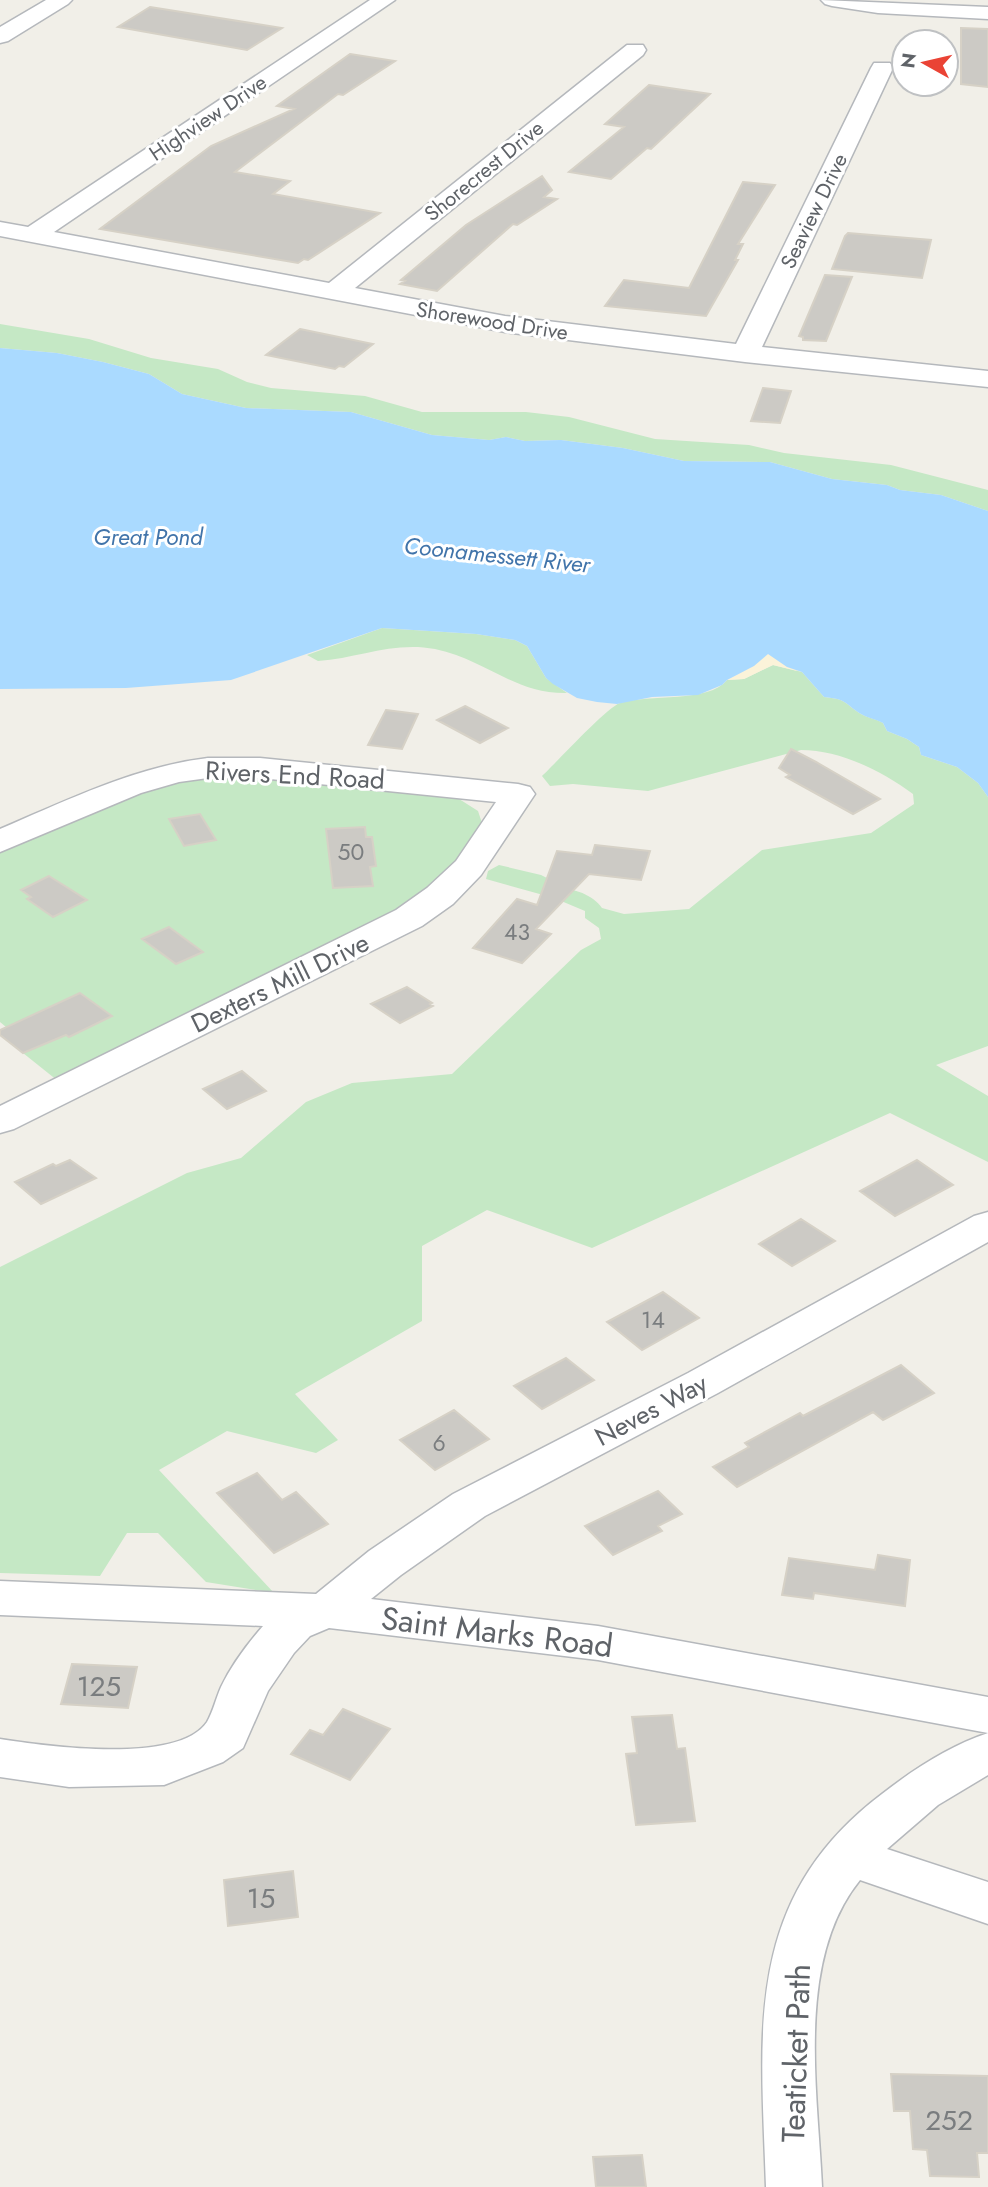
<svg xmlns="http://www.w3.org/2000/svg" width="988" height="2187" font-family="Jost,sans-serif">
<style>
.green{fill:#c5e8c5}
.sand{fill:#fbf3d9}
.water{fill:#aadaff}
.building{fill:#cccac5;stroke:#d6d1c6;stroke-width:2}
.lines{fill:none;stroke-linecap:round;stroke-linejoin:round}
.minor-casing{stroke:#b5b8bc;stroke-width:3}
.minor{fill:#fff;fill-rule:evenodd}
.labels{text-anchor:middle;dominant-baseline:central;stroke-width:6;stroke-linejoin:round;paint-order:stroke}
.far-street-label{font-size:21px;fill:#5f6368;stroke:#fff}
.far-water-label{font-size:23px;font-style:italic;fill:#4174aa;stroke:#fff}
.number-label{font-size:23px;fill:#7a7d7f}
.street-label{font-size:26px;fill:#5f6368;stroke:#fff}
.near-number-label{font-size:28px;fill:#7a7d7f}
.near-street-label{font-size:32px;fill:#5f6368;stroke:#fff}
</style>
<rect width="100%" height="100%" fill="#f1efe8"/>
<path class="green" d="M0 324 89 339 151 358 218 369 247 382 271 388 365 396 422 412H526L569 417 655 439 749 445 784 453 891 465 988 490V511L941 495 900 490 887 485 832 479 770 462 684 461 623 448 561 440 525 441 506 437 489 440 432 435 351 412 246 408 182 394 149 374 103 362 57 353 0 348Z
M382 628 476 634 515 640 527 646 546 678 567 693C514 694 487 660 435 649 394 641 358 658 318 661L307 655Z
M773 665 802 672 824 697C847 699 845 704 861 714 867 718 877 719 883 723L887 731 907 739 919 747 921 755 957 767 978 783 988 797V1046L936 1065 988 1096V1162L890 1113 592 1248 487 1210 422 1246V1321L295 1394 338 1440 316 1453 227 1431 159 1470 274 1593 206 1582 158 1533H127L100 1576 0 1573V1267L187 1173 241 1158 306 1102 352 1083 452 1074 581 950 601 939 599 928 585 918V911L554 898 486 879 488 871 499 865 541 875 551 880 544 886 548 889C566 886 591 892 602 908L624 914 689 909 762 850 871 833 914 804 913 794C882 771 840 750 801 750L648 791 573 784 550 786 542 776C556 763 606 708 620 703 649 694 709 703 727 680L744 679Z
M208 773 456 797 478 811 483 826 457 863 414 902 58 1081 23 1053 66 1035 69 1037 111 1016 80 993 6 1027 0 1022V851L109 802Z"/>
<path class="sand" d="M768 654 797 671 773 665 744 679 727 680 743 672Z"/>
<path class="water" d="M0 348 57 353 103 362 149 374 182 394 246 408 351 412 432 435 489 440 506 437 525 441 561 440 623 448 684 461 770 462 832 479 887 485 900 490 941 495 988 511V797L978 783 957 767 921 755 919 747 907 739 887 731 883 723C876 719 867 718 861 714 845 704 847 699 824 697L802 672 787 667 768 654 754 666 727 680 722 685 698 695 652 697 617 704 597 702 577 698 553 684 546 678 527 646 515 640 476 634 382 628 231 680 126 688 0 689Z"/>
<path class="building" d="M150 7 282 28 247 50 118 27Z
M961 28 988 29V87L961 84Z
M350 54 395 61 343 95 338 94 235 172 290 181 273 194 380 213 308 260 304 259 298 263 100 229 211 146 294 109 277 106Z
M649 85 710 94 651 149 647 148 611 179 569 172 624 127 605 124Z
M542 176 552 190 544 197 557 199 517 225 513 224 437 291 400 284 405 281 401 280 466 225Z
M743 182 775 185 738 244H743L735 260H738L706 316 605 306 624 280 689 288Z
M848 233 931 240 922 278 832 269 845 236Z
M825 275 852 277 826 341 803 340V337L799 336Z
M300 329 373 344 344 367 339 366 335 369 266 355Z
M763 388 791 391 780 423 751 421Z
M465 706 508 728 480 743 437 720Z
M386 710 418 714 402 749 368 745Z
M791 749 816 762 880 799 853 814 786 777 790 775 779 768Z
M200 814 216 840 184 846 169 819Z
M365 827 366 837H372L376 866 370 867 373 886 333 888 326 829Z
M595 845 650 851 641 880 589 874 536 929 551 934 522 963 473 948 517 899 537 905 557 851 592 855Z
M49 876 87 900 53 917 27 899 31 897 21 890Z
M169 927 203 952 176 964 142 939Z
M407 987 432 1003 430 1004 433 1006 400 1023 371 1004Z
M80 993 112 1016 69 1037 66 1035 23 1053 0 1035V1030Z
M242 1071 266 1091 227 1109 203 1089Z
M70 1160 96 1178 41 1204 15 1182 53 1164 56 1166Z
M917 1160 953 1185 895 1216 860 1191Z
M801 1219 835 1241 792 1266 759 1244Z
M663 1292 699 1318 642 1350 607 1322Z
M566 1358 594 1380 542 1409 514 1386Z
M901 1365 934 1393 883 1420 873 1412 737 1487 713 1467 749 1447 745 1443 800 1413 803 1416Z
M454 1410 489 1439 435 1470 400 1440Z
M257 1473 282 1500 296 1492 328 1524 274 1553 217 1493Z
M658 1491 682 1514 658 1526 662 1531 613 1555 585 1526Z
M878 1555 910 1560 905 1606 814 1593 813 1599 782 1595 789 1558 875 1570Z
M72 1664 137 1667 128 1708 61 1704Z
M343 1709 390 1729 350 1780 291 1754 310 1730 323 1735Z
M672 1715 677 1749 685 1748 695 1821 636 1825 626 1754 637 1753 632 1717Z
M293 1871 298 1917 228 1926 224 1880Z
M891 2074 988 2076V2153H977L979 2177 930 2176 927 2150 913 2149 910 2111H894Z
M642 2155 646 2187H596L593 2157Z"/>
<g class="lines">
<g class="minor-casing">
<path id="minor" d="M46 0H72L68 4 8 41 0 43V27Z
M370 0H395L54 232 329 283 627 45H643L646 50 643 55 355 288 505 316 736 344 871 68 874 63H890L893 68 762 347 988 371V387L745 362 505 332 0 236V222L28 227Z
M821 0 988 7V19L878 13 832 6 825 4Z
M208 758H260L518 784 530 787 535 794 481 875 453 904 422 926 14 1129 0 1133V1106L396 910 427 888 456 861 496 802 260 778H208L179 782 141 793 0 852V829C68 800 134 767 208 758Z
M988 1212V1242L718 1393 485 1516 401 1575 371 1599 598 1626 988 1697V1733L598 1660 329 1628 310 1636 294 1653 268 1691 243 1748 223 1762 164 1785 69 1787 0 1777V1739C45 1746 178 1765 207 1722 213 1712 216 1698 221 1687 231 1666 248 1643 263 1626L0 1615V1581L316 1594 369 1551 453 1494 688 1373 974 1216Z
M988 1733V1775L938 1805 887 1849 988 1882V1924L860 1880C795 1960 818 2092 822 2187H766C761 2032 742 1900 882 1794 914 1769 949 1746 988 1733Z"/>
</g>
<use href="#minor" class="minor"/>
</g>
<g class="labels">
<g class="far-street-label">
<text transform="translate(208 118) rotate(-34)">Highview Drive</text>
<text transform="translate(484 171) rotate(-39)">Shorecrest Drive</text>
<text transform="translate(814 211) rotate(-64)">Seaview Drive</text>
<text transform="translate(492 321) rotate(9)">Shorewood Drive</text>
</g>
<g class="far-water-label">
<text x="148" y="537">Great Pond</text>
<text transform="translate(497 555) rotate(6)">Coonamessett River</text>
</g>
<g class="number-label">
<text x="351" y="852">50</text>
<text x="517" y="932">43</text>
<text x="653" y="1320">14</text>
<text x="439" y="1443">6</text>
</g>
<g class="street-label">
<text transform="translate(295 775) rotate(3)">Rivers End Road</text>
<text transform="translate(280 983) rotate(-26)">Dexters Mill Drive</text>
<text transform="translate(651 1410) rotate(-28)">Neves Way</text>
</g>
<g class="near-number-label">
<text x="99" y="1686">125</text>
<text x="261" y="1898">15</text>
<text x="949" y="2120">252</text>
</g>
<g class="near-street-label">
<text transform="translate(497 1632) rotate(7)">Saint Marks Road</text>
<text transform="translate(796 2053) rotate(-88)">Teaticket Path</text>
</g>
</g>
<g transform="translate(925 63) rotate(278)"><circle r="33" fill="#ffffff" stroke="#bfc1c3" stroke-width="2"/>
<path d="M0-5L12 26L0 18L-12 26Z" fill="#ea4335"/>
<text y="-10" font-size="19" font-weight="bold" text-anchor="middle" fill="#5f6368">N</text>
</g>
</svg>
